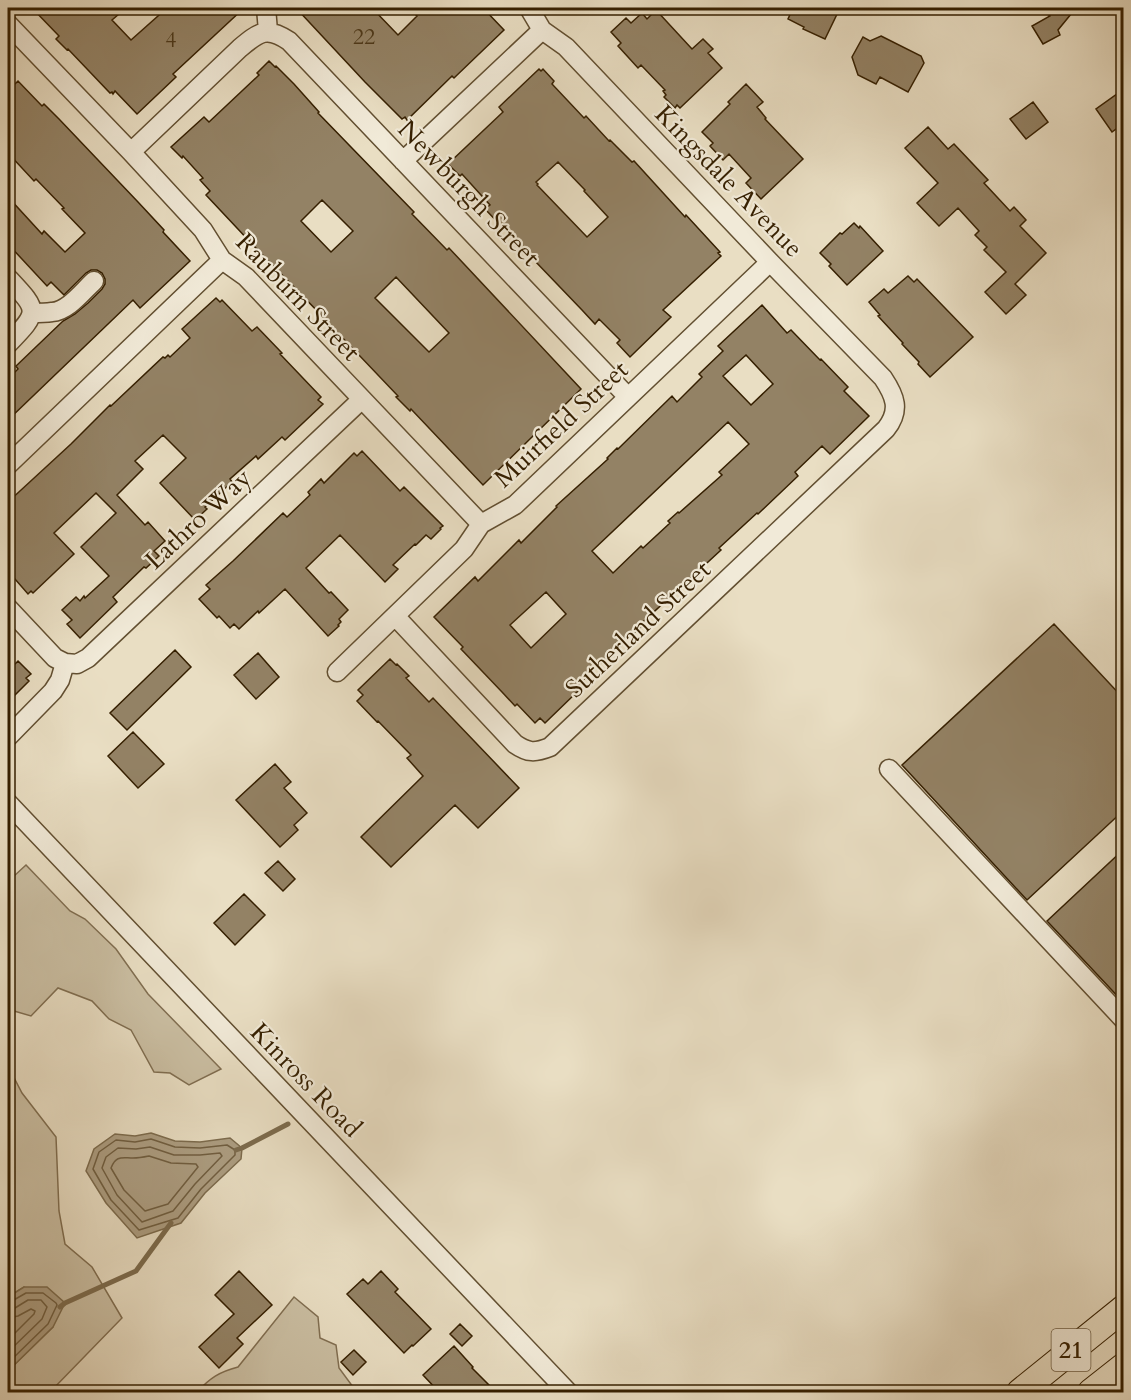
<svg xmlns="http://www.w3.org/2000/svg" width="1131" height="1400" font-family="Cardo,serif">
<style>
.green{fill:#cabea2;stroke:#806e51;stroke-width:1.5}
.water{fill:#ac9d81;stroke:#7c6b4d;stroke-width:1.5}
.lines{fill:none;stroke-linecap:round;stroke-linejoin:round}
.shore{stroke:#705e40;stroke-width:1.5}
.stream{stroke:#7c6b4d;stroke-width:5}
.building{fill:#938265;stroke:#351f00;stroke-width:1.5;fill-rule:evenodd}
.minor-casing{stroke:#624f31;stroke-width:21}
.highway-casing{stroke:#351f00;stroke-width:28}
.minor{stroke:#f1ead8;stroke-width:18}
.highway{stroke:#e9dec3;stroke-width:26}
.labels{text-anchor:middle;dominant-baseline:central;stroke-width:4.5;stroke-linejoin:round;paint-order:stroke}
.number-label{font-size:22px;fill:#4c3819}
.shield{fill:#f1ead8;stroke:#6d5c41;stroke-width:1.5}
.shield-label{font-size:24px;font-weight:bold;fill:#351f00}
.street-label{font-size:26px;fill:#351f00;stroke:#f1ead8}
</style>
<rect width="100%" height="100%" fill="#e9dec3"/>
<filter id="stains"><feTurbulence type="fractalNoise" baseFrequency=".00333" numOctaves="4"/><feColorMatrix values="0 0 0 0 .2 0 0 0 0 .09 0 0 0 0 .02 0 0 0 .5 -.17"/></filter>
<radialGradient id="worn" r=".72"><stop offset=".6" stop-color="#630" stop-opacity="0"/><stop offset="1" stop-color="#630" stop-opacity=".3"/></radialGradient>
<path class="green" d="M26 865 70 911 85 919 116 949 148 994 221 1069 189 1085 170 1073 154 1072 131 1030 109 1019 92 1001 58 988 31 1016 14 1011 8 1042V871L13 877Z
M8 1066 22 1093 56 1137 59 1211 65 1244 92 1267 122 1318 50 1392H8V1371L53 1327 24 1287 8 1297Z
M294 1297 318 1317 320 1338 336 1345 339 1368 356 1391V1392H197C210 1378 219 1372 238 1367Z"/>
<path class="water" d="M151 1133 175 1141 200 1142 230 1138 242 1148 241 1159 205 1193 181 1223 137 1238 106 1203 86 1171 94 1149 115 1134 135 1136Z
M24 1287H47L65 1303 53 1327 8 1371V1297Z"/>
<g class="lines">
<path class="shore" d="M151 1139 175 1147 200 1148 227 1145 235 1150V1155L201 1189 178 1218 139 1230 111 1200 93 1169 99 1152 116 1140 135 1142Z
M150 1147 174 1155H200L220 1153 222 1156 195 1184 173 1211 142 1222 117 1195 102 1168 106 1157 118 1148 136 1149Z
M149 1156 171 1163 196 1164 198 1167 168 1204 145 1211 124 1190 111 1168C116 1155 122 1158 133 1158 138 1158 144 1157 149 1156Z
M8 1301H12L26 1293H43L56 1303 57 1305 48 1324 8 1363
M8 1309 15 1308 28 1300H41L47 1307 42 1319 8 1352
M8 1318 18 1316 31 1309 35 1311 34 1314 8 1340"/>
<path class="stream" d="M236 1150 242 1148 288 1124
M60 1307 65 1303 136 1271 171 1223"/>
</g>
<path class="building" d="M32 8H126L112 20 131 40 167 8H244L173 74 176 77 137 114 115 91 113 94 112 92 110 93 68 49 67 50 56 39 59 36Z
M296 8H372L398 35 417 16 409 8H483L504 30 454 78 452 76 407 120 405 117 402 119 365 82Z
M793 8H840L825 39 803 29 804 27 788 19Z
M1040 8H1061L1063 9 1066 8H1076L1058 30 1060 35 1043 44 1032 26 1050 16Z
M656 10 692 49 703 39 713 49 708 53 722 68 680 108 677 105 675 108 664 97 666 95 663 91 665 90 641 65 638 68 618 46 621 43 611 32 626 18 631 23 642 13 647 19Z
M881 36 921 56 924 63 908 92 880 77 876 84 858 75 852 57 863 37 870 41Z
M269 61 275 67 276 66 294 84 319 112 318 113 414 212 412 214 447 250 449 248 581 389 483 485 411 409 410 411 396 397 398 396 338 333 337 334 324 321 325 319 252 244 206 195 210 191 200 180 203 178 183 156 182 158 171 147 204 117 209 122 259 75 257 73ZM322 200 353 231 331 252 301 221ZM396 277 449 333 429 352 375 298Z
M539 69 541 71 543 69 554 81 552 84 584 118 586 116 609 141 610 140 632 162 634 161 685 217 686 215 720 252 718 253 721 256 663 310 671 317 630 357 617 343 620 340 599 319 595 324 582 310 485 209 490 205 462 174 460 176 448 164 503 112 499 107ZM558 162 585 190 584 191 608 217 587 237 537 185 538 184 536 182Z
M8 76 15 84 18 81 42 106 44 104 59 119 138 202 164 230 163 232 190 261 140 308 133 300 8 420V379L18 369 16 366 63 321 75 314 88 303 102 289 105 284V279L102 273 97 270H91L86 273 64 295 51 282 47 286 8 244V197L42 234 44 231 65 252 85 233 62 209 64 208 36 179 34 181 8 153Z
M746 84 763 102 757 107 766 118 765 119 803 159 761 199 746 183 751 178 729 154 723 160 710 146 713 143 702 132 730 104 728 102Z
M1124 89V123L1112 132 1096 109Z
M1033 102 1048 122 1026 139 1010 119Z
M928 127 948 149 954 144 988 180 984 183 1010 211 1014 207 1026 220 1020 226 1046 253 1015 284 1026 295 1006 314 985 292 1006 272 984 250 987 247 975 235 979 231 958 208 939 226 917 203 938 183 905 148Z
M854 223 859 228 860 226 883 251 847 285 829 266 831 264 820 253 840 233 842 234Z
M908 276 914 282 917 279 973 337 930 377 918 364 919 362 902 344 903 343 878 316 880 315 869 302 884 289 888 293Z
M216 298 220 302 222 300 252 331 257 327 282 353 280 354 321 397 318 400 323 404 285 440 282 437 258 459 256 456 230 479 232 482 205 507 207 509 195 520 160 483 186 458 163 435 135 461 143 469 117 495 145 525 148 522 165 541 154 551 159 556 146 568 144 567 113 597 117 602 80 638 67 624 72 620 62 610 76 597 80 601 84 596 85 598 109 576 81 547 116 513 96 493 54 533 74 554 33 593 31 591 28 594 8 571V502L71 444 110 405 111 406 163 357 165 358 168 355 170 357 190 338 182 329Z
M762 305 787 333 791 330 820 360 821 359 848 387 844 391 869 416 830 454 822 446 795 472 798 476 758 514 757 513 719 548 721 550 643 622 644 624 631 636 610 656 609 655 575 688 578 691 545 723 540 718 535 723 517 704 515 706 502 692 461 649 463 647 434 617 475 577 478 581 519 540 521 543 557 507 556 506 608 459 607 458 617 448 618 449 672 396 677 402 702 377 699 374 723 351 718 346ZM746 355 773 384 751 405 723 376ZM728 422 749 444 719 472 722 475 679 513 678 512 668 521 670 523 643 548 641 546 613 573 592 551ZM546 592 566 614 531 648 510 625Z
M362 451 400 491 404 487 443 526 440 528 441 529 431 539 426 535 416 545 415 544 393 565 398 569 385 582 340 535 306 568 329 593 331 592 348 610 339 619 341 622 338 625 339 626 328 636 285 589 259 613 258 611 239 629 234 624 230 628 219 616 217 618 199 599 210 589 206 585 233 561 283 513 287 517 310 495 308 492 321 479 324 483 354 453 357 456Z
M1054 624 1124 699V810L1027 900 902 765Z
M175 650 191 667 127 730 110 713Z
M258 653 279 677 256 699 234 675Z
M390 659 396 665 397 664 409 676 406 678 429 702 433 698 519 788 478 828 455 805 391 867 361 837 423 776 407 758 411 755 378 721 377 722 357 701 363 695 358 690Z
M18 661 31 674 26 678 29 681 8 702V671Z
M133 732 164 764 138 788 108 756Z
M275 764 291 782 284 788 307 813 294 825 298 830 280 847 236 800Z
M1124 849V1003L1047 921Z
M278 861 295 879 283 891 265 873Z
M244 894 265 915 235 945 214 923Z
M239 1271 272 1305 237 1338 243 1344 219 1368 199 1347 234 1314 215 1295Z
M381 1271 398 1289 395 1292 431 1329 413 1346 412 1345 404 1353 347 1294 363 1279 368 1284Z
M460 1324 472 1336 462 1346 450 1334Z
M454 1346 473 1367 472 1368 496 1392H439L423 1375Z
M354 1350 366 1362 353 1375 341 1362Z"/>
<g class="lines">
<g class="minor-casing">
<path id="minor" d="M266 8 268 31
M8 24 131 152 203 230 222 260 246 277 481 524
M131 152 240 48C259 32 267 26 289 41L628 397
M403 161 542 30
M8 278C39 311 40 311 8 344
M32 313C39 313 45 313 52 312 68 311 82 292 94 281
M8 465 222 260
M8 608 55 658 65 663
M395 616 515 744C528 753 535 753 550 747L886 429C901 410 895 396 883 378L770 262 566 47 542 30 529 8
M337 672 464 549 481 524 515 505 770 262
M8 737 53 691 60 680 65 663 77 664 88 658 361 400
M889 769 1124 1020
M8 803 568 1392"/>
</g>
<g class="highway-casing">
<path id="highway" d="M1020 1392 1124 1308
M1091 1392 1124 1366"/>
</g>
<use href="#minor" class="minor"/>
<use href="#highway" class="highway"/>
</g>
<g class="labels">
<g class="number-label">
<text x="364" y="37">22</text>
<text x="171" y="40">4</text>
</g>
<rect class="shield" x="1051.5" y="1329" width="39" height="42" rx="4.5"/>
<g class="shield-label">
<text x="1071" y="1350">21</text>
</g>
<g class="street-label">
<text transform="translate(729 181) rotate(46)">Kingsdale Avenue</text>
<text transform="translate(469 193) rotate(46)">Newburgh Street</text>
<text transform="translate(298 297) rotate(46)">Rauburn Street</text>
<text transform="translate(561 424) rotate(-43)">Muirfield Street</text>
<text transform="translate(198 519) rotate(-43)">Lathro Way</text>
<text transform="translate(638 629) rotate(-43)">Sutherland Street</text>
<text transform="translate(306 1080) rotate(46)">Kinross Road</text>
</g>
</g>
<rect width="1131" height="1400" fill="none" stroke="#e9dec3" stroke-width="30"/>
<rect x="9" y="9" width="1113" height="1382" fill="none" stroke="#351f00" stroke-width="3"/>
<rect x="15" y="15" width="1101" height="1370" fill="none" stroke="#351f00" stroke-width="1.5"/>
<rect width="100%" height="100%" filter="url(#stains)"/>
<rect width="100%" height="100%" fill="url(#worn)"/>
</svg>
